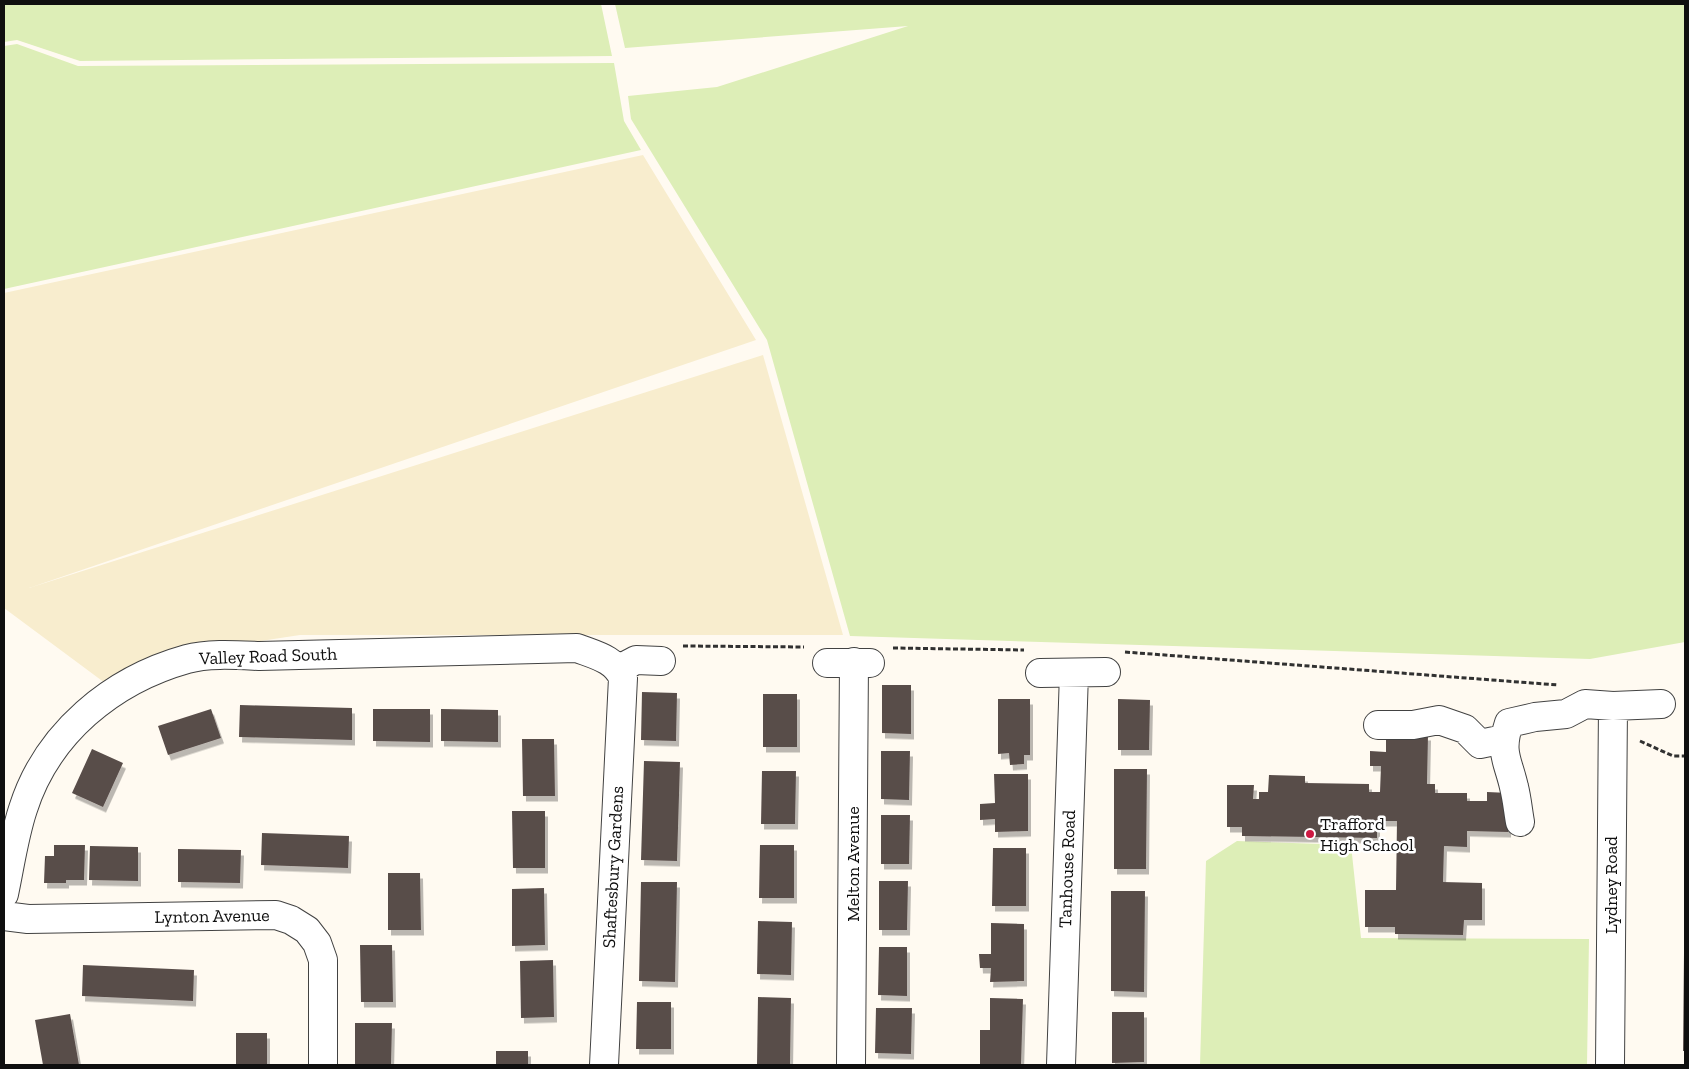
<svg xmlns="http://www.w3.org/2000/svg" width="1689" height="1069" font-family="'Zilla Slab',serif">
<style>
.farmland{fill:#f8edce}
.green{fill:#ddeeb7}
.building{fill:#594d4a;filter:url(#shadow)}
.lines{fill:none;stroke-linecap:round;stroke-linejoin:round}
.minor-casing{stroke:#424242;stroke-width:30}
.path{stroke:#313131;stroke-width:3;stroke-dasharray:5 2.5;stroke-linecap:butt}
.minor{stroke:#fff;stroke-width:28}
.poi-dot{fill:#cd1942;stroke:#fff;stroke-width:2}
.labels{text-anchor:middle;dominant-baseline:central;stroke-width:5;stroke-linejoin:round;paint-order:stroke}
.street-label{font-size:18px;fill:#0f0f0f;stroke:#fff}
.poi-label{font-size:18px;fill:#0f0f0f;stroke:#fff;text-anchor:start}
</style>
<defs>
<filter id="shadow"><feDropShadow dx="3" dy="5.5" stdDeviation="0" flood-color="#0004"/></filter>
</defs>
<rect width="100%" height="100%" fill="#fffaf1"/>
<path class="farmland" d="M643 155 756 340 29 588 763 355 843 635H300L254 642H219L105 683 4 608V293Z"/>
<path class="green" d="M4 4H601L612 56 80 61 17 40 4 42Z
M615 4H1685V642L1590 659 850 636 767 340 631 119 628 96 717 87 908 26 625 48Z
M17 44 78 66 614 63 624 121 641 150 4 289V46Z
M1237 841 1351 845 1361 938 1589 939 1587 1065H1200L1206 861Z"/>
<path class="building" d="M882 685H911V734L882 733Z
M642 692 677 693 676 741 641 740Z
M763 694H797V747H763Z
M998 699H1030V755H1024V764L1010 765 1009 753 998 754Z
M1118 699 1150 700 1149 750H1118Z
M240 705 352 708V740L239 737Z
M211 709 221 738 168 755 158 726Z
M373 709H430V742L373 741Z
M441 709 498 710V742L441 741Z
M1386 734 1428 735 1427 784H1435V793H1467V801H1487V792L1509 793 1508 832 1467 831V847L1444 846 1443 882 1482 883V920H1464L1463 935 1395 934V927H1365V890H1396L1397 821H1377V838L1242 836V827H1227V785H1254L1253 799H1259V792H1268L1269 775 1305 776V783L1369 784V792H1380L1381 766H1370V751L1386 752Z
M522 739H554L555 796H523Z
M92 749 123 763 103 807 72 793Z
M881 751H910L909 800 881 799Z
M644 761 680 762 677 861 641 860Z
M1114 769H1147L1146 869H1114Z
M762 771H796L795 824H761Z
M994 774H1028V831L995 832V819L980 820V804L995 803Z
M512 811H545V868H513Z
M881 815H910L909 864H881Z
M262 833 349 836 348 868 261 865Z
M54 845H85L84 880H66V883H44L45 856H54Z
M760 845H794V898H759Z
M90 846 138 847V881L89 880Z
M993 848H1026V906H992Z
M178 849 241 850 240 883 178 882Z
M388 873H420L421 930H388Z
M879 881H908L907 930H879Z
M641 882H677L675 982 639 981Z
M544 888 545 945 512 946V889Z
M1111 891H1145L1144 992 1111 991Z
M758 921 792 922 791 975 757 974Z
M991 923 1024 924V981L990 982 991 968H980L979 954H991Z
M360 945H392L393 1002H361Z
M879 947H907V996L878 995Z
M1684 953H1685V1051H1683Z
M553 960 554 1017 521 1018 520 961Z
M83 965 194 970 193 1001 82 996Z
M758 997 791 998 790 1065H757Z
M990 998 1023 999 1021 1065H980V1030H990Z
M637 1002H671V1049H636Z
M876 1008H912L911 1054 875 1053Z
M1112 1012H1144V1062L1112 1063Z
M70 1014 79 1065H43L35 1020Z
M355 1023H392L391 1065H355Z
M236 1033H267V1065H236Z
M496 1051H528V1065H496Z"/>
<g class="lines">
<g class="minor-casing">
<path id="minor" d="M827 663H870
M619 669 636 660 661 661
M1040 673 1106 672
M1378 725H1413L1439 720 1465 729 1480 744 1504 739
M1520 822C1518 811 1517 799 1514 787 1508 760 1499 753 1509 723L1535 717 1566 714 1585 704 1613 706 1661 704
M4 894C10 866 14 836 23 809 47 733 112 680 187 659 208 653 237 655 259 656L577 648C595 655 615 659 623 678L604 1065
M4 916 28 919 276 915 291 920 307 930 317 943 323 960V1065
M851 1065 854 662
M1061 1065 1074 673
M1610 1065 1613 706"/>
</g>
<path class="path" d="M683 646 804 647
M893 648 1024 650
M1125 652 1558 685
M1640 741 1673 756H1685"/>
<use href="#minor" class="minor"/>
</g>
<circle class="poi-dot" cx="1310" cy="834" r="5"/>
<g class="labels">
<g class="street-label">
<text transform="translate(268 656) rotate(-2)">Valley Road South</text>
<text transform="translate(853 864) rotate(-90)">Melton Avenue</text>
<text transform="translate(613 867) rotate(-87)">Shaftesbury Gardens</text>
<text transform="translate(1067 869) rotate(-88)">Tanhouse Road</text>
<text transform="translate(1611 885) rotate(-90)">Lydney Road</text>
<text transform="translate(212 916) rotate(-1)">Lynton Avenue</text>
</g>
<g class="poi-label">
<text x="1320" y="824">Trafford<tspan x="1320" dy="21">High School</tspan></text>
</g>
</g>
<rect width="1689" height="1069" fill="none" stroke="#0f0f0f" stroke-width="10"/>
</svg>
